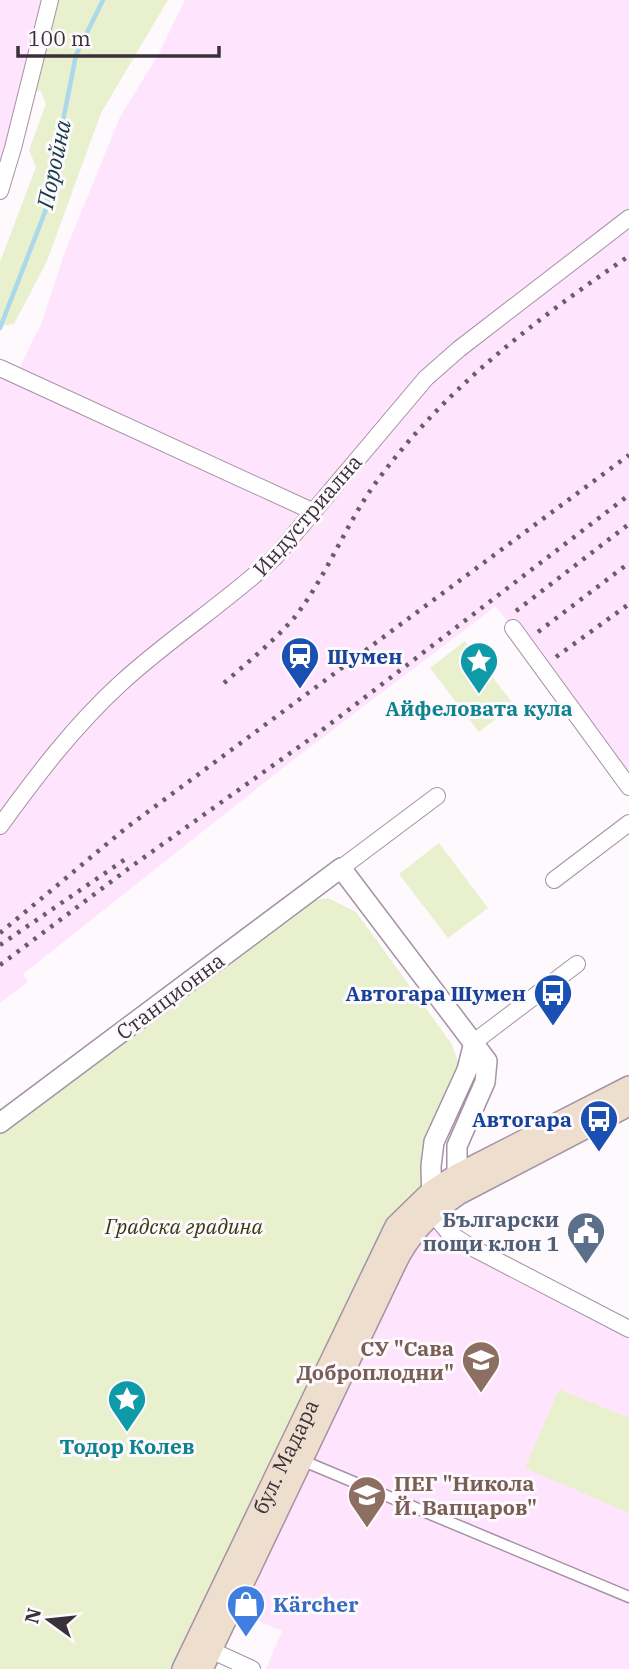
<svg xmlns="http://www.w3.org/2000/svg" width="629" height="1669" font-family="'IBM Plex Serif',serif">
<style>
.built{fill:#ffe4fe}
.green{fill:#e8f0cd}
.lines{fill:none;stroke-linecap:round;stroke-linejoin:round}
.stream{stroke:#acd8eb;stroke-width:4.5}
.pedestrian-casing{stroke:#a592a5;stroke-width:13}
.minor-casing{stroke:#a592a5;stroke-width:18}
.tertiary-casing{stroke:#a592a5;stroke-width:22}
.secondary-casing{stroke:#a592a5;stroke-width:24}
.pedestrian{stroke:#fff;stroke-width:10}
.minor{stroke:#fff;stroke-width:16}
.tertiary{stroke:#fff;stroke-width:19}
.secondary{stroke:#eddecd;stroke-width:21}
.rail{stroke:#665f66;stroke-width:4.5;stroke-dasharray:3.5 7;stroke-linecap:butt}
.labels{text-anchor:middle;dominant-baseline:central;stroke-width:6;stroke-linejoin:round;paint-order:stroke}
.street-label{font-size:21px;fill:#393139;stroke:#fdf9fd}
.transit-label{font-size:21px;font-weight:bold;fill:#164399;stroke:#fdf9fd;text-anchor:end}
.culture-label{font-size:21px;font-weight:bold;fill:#0d838f;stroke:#fdf9fd}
.service-label{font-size:21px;font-weight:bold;fill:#4e5e75;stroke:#fdf9fd;text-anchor:end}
.park-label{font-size:21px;font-style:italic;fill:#353b0e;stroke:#fdf9fd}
.education-label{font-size:21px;font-weight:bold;fill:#785e54;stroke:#fdf9fd;text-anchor:end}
.shop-label{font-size:21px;font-weight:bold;fill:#366cbe;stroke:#fdf9fd;text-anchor:start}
.water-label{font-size:23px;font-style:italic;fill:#153b49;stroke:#fdf9fd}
</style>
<rect width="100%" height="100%" fill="#fdf9fd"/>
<path class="built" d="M0 0H50L0 191Z
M185 0H629V787L496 606 289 763 23 974 28 982 0 1003V368L16 375 42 322 63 257 120 117 158 55Z
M432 1212 449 1233 629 1327V1669H266L282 1631 231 1609Z"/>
<path class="green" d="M50 0H168L101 113 47 261 14 324 0 326V262L36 167 29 150 46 104 41 91 27 92Z
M465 641 514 705 479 732 430 668Z
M439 843 488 908 448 938 399 874Z
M328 898 356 912 451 1043 459 1064 421 1152 422 1187 175 1669H0V1132L315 900Z
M559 1389 629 1418V1513L525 1468Z"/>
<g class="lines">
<path class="stream" d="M0 328 45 212 76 55 103 0"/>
<g class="pedestrian-casing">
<path id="pedestrian" d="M301 1460 629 1597"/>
</g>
<g class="minor-casing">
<path id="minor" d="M0 191 13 148 50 0
M0 368 312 511
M513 628 629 787
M0 826C37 775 74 726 121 683 170 638 227 602 275 557L426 378 459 349 629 218
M341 868 437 796
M554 880 629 823
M474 1042 577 964
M432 1212 449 1233 471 1247 629 1329
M204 1647 252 1669"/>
</g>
<g class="tertiary-casing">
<path id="tertiary" d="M0 1123 341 868 487 1061 485 1082 457 1146V1188
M432 1204 431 1166 434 1142 467 1070 474 1042"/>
</g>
<g class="secondary-casing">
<g id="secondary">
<path id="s1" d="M183 1669 396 1226 432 1191 457 1175 629 1087"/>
<path d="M202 1669 394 1266C409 1234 429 1214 458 1194L629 1105"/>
</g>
</g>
<use href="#pedestrian" class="pedestrian"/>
<use href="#minor" class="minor"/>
<use href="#tertiary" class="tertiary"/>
<use href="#secondary" class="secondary"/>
<path class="rail" d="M516 611 629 524
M538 632 629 563
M556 657 629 604
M224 683C248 662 273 642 294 618 328 575 347 520 380 477 448 386 535 320 629 256
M0 933 126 828 629 455
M0 945 130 856
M0 965 132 866 317 734 629 495"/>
</g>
<defs>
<g id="station-pin" transform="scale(2.0125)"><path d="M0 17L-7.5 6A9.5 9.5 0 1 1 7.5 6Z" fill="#1a4fb4" stroke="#fdf9fd"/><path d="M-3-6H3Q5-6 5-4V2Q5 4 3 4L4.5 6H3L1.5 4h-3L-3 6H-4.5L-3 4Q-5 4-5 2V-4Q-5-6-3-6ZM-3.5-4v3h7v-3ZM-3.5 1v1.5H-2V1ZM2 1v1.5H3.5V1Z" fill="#fff"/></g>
<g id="sight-pin" transform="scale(2.0125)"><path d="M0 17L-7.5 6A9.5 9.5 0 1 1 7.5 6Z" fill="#0f9aa8" stroke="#fdf9fd"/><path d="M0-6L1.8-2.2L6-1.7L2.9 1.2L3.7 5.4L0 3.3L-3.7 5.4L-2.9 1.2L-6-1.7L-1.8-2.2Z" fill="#fff"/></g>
<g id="bus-pin" transform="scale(2.0125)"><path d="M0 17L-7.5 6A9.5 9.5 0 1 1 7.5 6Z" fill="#1a4fb4" stroke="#fdf9fd"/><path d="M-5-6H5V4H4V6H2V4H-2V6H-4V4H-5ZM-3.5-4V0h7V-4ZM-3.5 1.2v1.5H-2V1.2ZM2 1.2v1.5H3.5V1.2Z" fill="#fff"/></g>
<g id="civic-pin" transform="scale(2.0125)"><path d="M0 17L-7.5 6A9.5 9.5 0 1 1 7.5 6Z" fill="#5c6f8a" stroke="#fdf9fd"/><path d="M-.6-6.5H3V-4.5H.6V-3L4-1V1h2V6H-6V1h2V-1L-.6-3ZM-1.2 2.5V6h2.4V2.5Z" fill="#fff"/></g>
<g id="school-pin" transform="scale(2.0125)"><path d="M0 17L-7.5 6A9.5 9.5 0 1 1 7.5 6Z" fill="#8d6e63" stroke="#fdf9fd"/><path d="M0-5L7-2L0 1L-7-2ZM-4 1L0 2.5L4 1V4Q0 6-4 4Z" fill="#fff"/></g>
<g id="shop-pin" transform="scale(2.0125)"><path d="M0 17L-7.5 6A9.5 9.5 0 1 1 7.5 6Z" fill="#3f7fe0" stroke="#fdf9fd"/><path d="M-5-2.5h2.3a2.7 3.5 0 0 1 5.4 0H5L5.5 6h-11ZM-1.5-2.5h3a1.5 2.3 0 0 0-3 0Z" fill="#fff"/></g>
</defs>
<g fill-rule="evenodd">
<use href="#station-pin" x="300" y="656"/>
<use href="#sight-pin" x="479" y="661"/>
<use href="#bus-pin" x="553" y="993"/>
<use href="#bus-pin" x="599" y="1119"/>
<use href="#civic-pin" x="586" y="1231"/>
<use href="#school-pin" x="481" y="1360"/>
<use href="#sight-pin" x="127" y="1399"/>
<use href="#school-pin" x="367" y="1495"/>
<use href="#shop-pin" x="246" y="1604"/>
</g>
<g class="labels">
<g class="street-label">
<text transform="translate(307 515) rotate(-49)">Индустриална</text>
<text transform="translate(170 996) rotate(-37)">Станционна</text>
<text stroke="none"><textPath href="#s1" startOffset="236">бул. Мадара</textPath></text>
</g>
<g class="transit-label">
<text x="327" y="656" text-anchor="start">Шумен</text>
<text x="526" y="993">Автогара Шумен</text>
<text x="572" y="1119">Автогара</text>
</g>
<g class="culture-label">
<text x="479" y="708">Айфеловата кула</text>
<text x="127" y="1446">Тодор Колев</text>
</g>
<g class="service-label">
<text x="559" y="1219">Български<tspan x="559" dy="24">пощи клон 1</tspan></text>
</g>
<g class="park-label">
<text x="184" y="1226">Градска градина</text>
</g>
<g class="education-label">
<text x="454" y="1348">СУ "Сава<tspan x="454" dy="24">Доброплодни"</tspan></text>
<text x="394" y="1483" text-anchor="start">ПЕГ "Никола<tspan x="394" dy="24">Й. Вапцаров"</tspan></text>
</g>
<g class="shop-label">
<text x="273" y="1604">Kärcher</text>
</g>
<g class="water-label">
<text transform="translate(53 164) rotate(-78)">Поройна</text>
</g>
</g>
<g transform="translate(49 1620) rotate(285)" stroke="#fdf9fd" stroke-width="5" paint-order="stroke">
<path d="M0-5L12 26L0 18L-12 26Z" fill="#393139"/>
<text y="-10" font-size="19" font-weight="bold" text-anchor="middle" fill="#393139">N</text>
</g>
<path d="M18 46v10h201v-10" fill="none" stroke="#393139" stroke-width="3.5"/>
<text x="28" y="46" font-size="21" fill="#393139" stroke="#fdf9fd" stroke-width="5" paint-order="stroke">100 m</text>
</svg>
